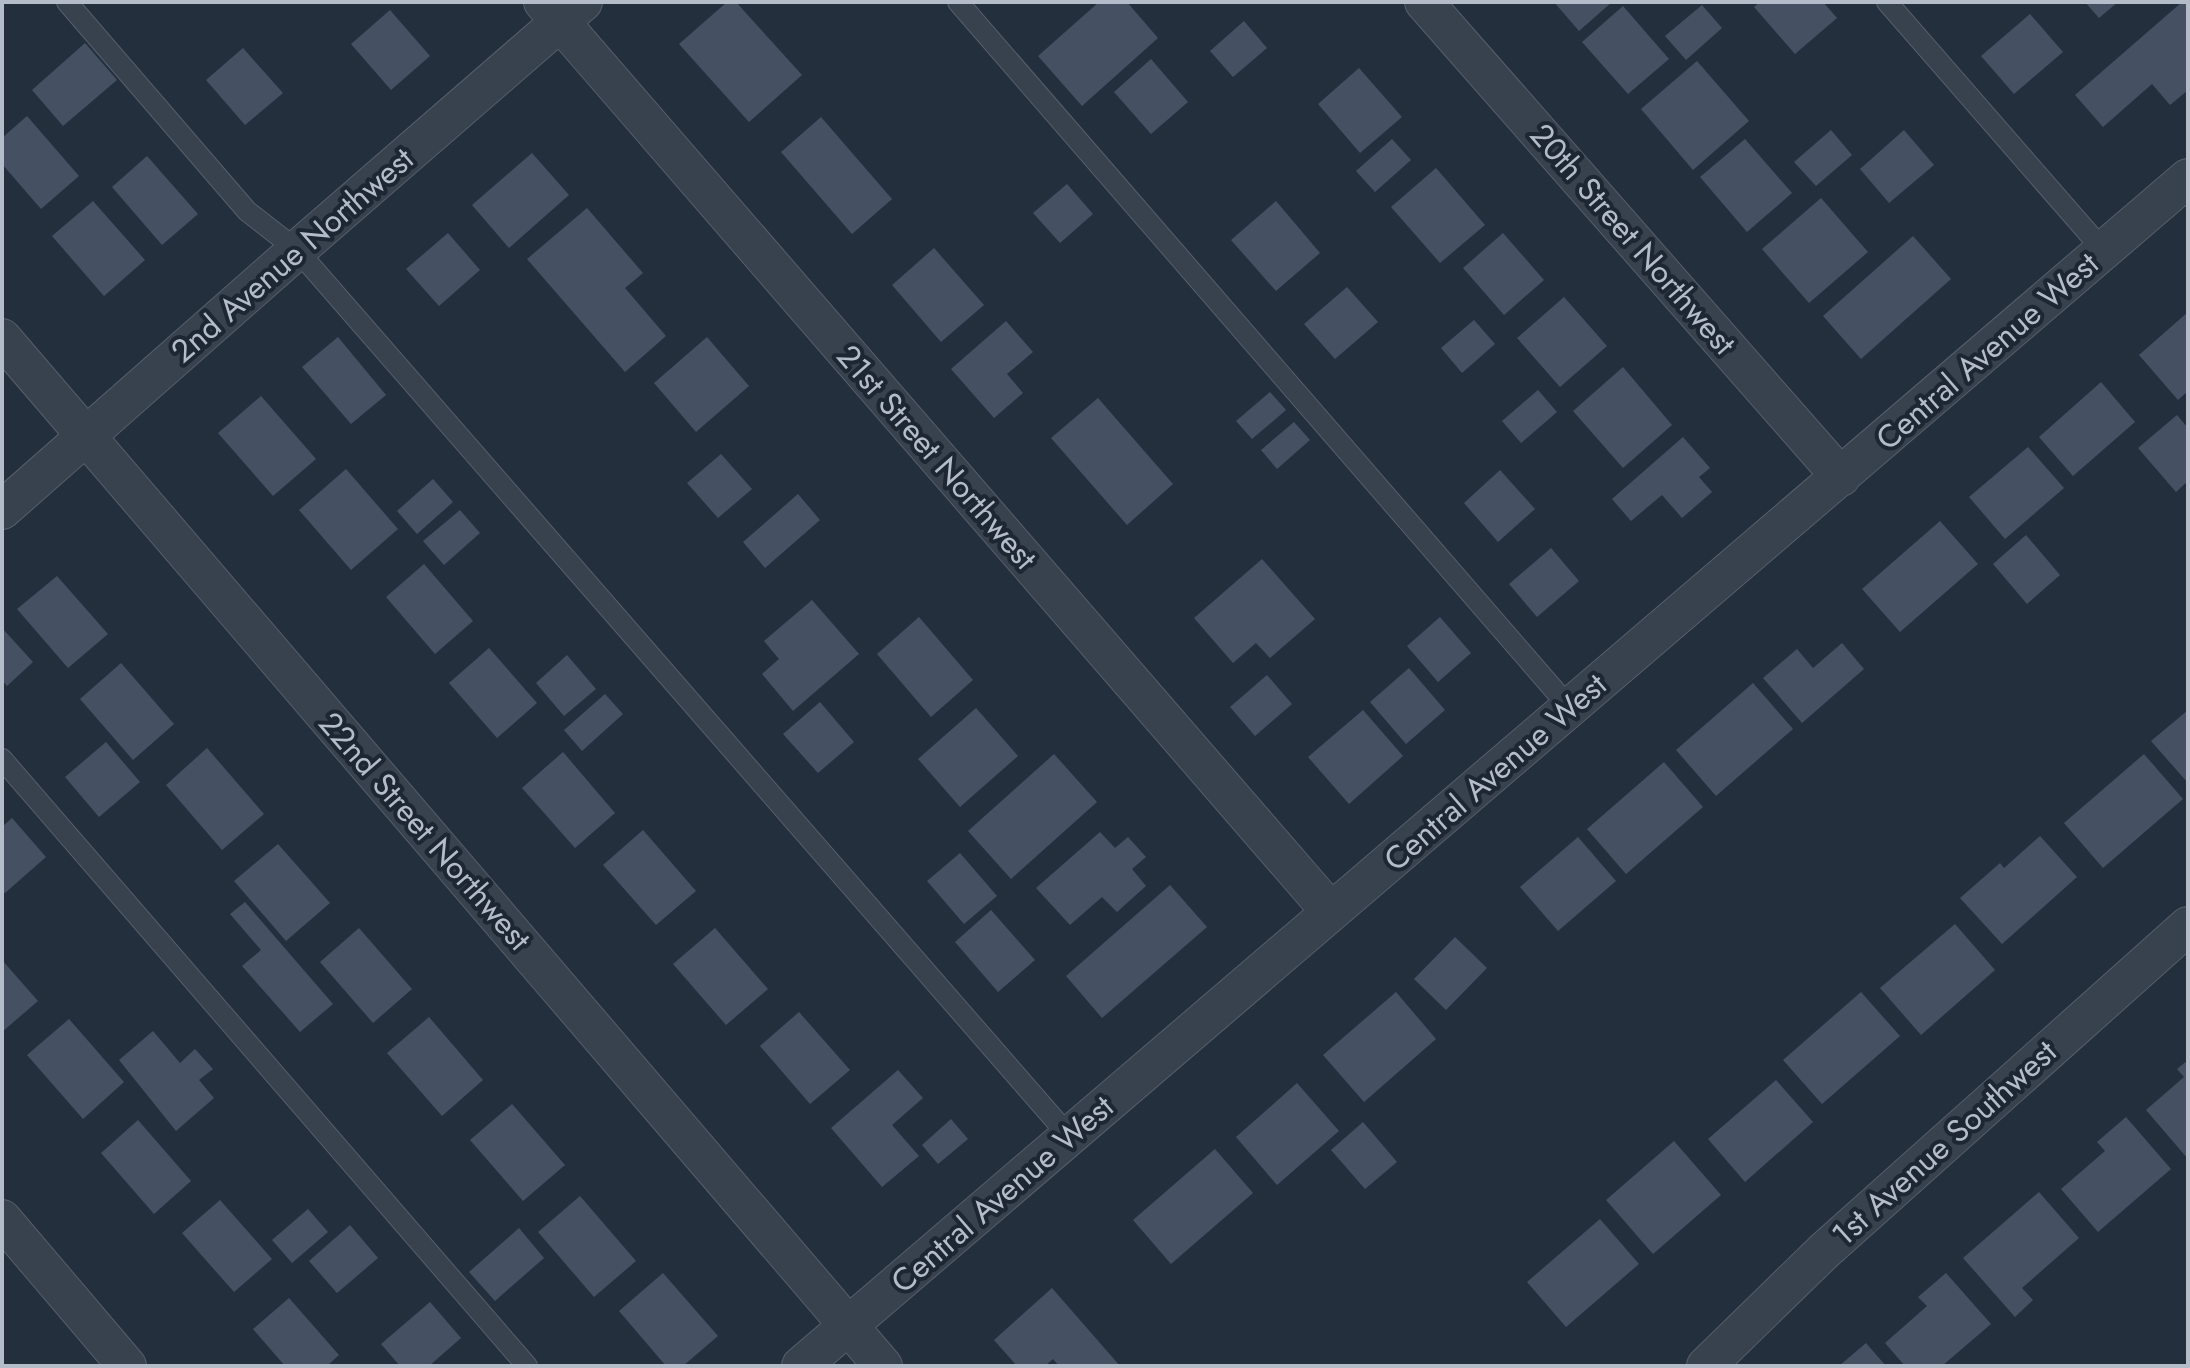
<svg xmlns="http://www.w3.org/2000/svg" width="2190" height="1368" font-family="Jost,sans-serif">
<style>
.building{fill:#455162}
.lines{fill:none;stroke-linecap:round;stroke-linejoin:round}
.lane-casing{stroke:#565f6c;stroke-width:22}
.street-casing{stroke:#565f6c;stroke-width:40}
.lane{stroke:#38414e;stroke-width:20}
.street{stroke:#38414e;stroke-width:38}
.labels{text-anchor:middle;dominant-baseline:central;stroke-width:8;stroke-linejoin:round;paint-order:stroke}
.street-label{font-size:32px;fill:#b4bcc9;stroke:#1d2633}
</style>
<rect width="100%" height="100%" fill="#242f3e"/>
<path class="building" d="M727 2H736L802 75 749 122 679 44Z
M1099 2H1127L1158 38 1082 106 1038 56Z
M1554 2H1612L1579 31Z
M1760 2H1823L1837 18 1795 54 1754 7Z
M2085 2H2118L2099 18Z
M2182 2 2188 4V90L2170 105 2152 84 2103 127 2075 95Z
M1702 5 1722 28 1686 60 1665 36Z
M1623 6 1669 59 1628 94 1582 42Z
M390 10 430 56 391 90 351 44Z
M2030 14 2063 52 2014 94 1981 56Z
M1244 21 1267 48 1233 77 1210 51Z
M85 43 117 80 63 126 32 90Z
M243 48 283 93 245 125 206 80Z
M1151 59 1188 102 1151 134 1114 92Z
M1697 61 1749 121 1693 170 1641 109Z
M1359 68 1402 117 1360 153 1318 104Z
M27 116 79 176 41 209 2 164V138Z
M821 117 892 199 852 234 781 152Z
M1831 130 1852 155 1816 186 1794 162Z
M1904 130 1934 165 1889 203 1860 169Z
M1392 139 1411 160 1375 192 1356 171Z
M1745 139 1792 193 1747 232 1700 177Z
M532 153 569 195 509 248 472 205Z
M147 156 198 214 162 245 112 187Z
M1436 168 1485 225 1440 263 1391 207Z
M1067 184 1093 214 1060 243 1033 213Z
M1821 198 1868 252 1809 303 1762 249Z
M93 201 145 260 104 296 52 236Z
M1276 201 1320 253 1276 291 1231 240Z
M587 208 643 273 625 288 666 336 625 372 527 259Z
M448 233 480 270 439 306 406 269Z
M1503 233 1544 280 1504 315 1463 268Z
M1913 236 1951 279 1861 359 1823 316Z
M934 248 984 305 941 342 892 285Z
M1347 287 1378 322 1335 359 1304 324Z
M1564 297 1607 346 1560 387 1517 338Z
M2188 312V391L2178 400 2139 355Z
M1474 320 1495 344 1462 373 1441 348Z
M1006 321 1033 352 1007 374 1023 393 994 418 951 369Z
M338 337 386 395 351 424 302 367Z
M707 337 749 386 696 432 654 383Z
M1623 367 1672 425 1623 468 1573 411Z
M2101 382 2135 422 2073 476 2039 437Z
M1538 390 1557 412 1521 443 1502 421Z
M1270 392 1286 410 1252 439 1236 421Z
M261 396 316 459 273 496 218 433Z
M1098 398 1173 484 1127 525 1051 438Z
M2177 415 2188 428V481L2176 492 2138 448Z
M1294 422 1310 440 1277 469 1261 450Z
M1683 437 1710 468 1699 477 1712 492 1682 518 1662 495 1631 521 1612 499Z
M2028 447 2064 488 2005 539 1969 497Z
M721 454 752 489 718 518 687 483Z
M346 469 398 529 351 570 299 510Z
M1500 470 1535 509 1498 542 1464 503Z
M433 479 453 502 417 534 397 511Z
M798 494 820 520 765 568 743 542Z
M460 510 480 533 444 565 423 541Z
M1940 521 1978 564 1900 632 1862 589Z
M2026 535 2060 575 2027 604 1993 564Z
M1551 548 1579 581 1537 617 1509 584Z
M1262 559 1315 619 1270 658 1256 643 1233 663 1194 618Z
M424 564 473 621 435 654 386 597Z
M57 576 108 634 68 668 17 609Z
M812 600 859 654 793 711 762 674 779 659 764 641Z
M919 617 973 680 931 717 877 654Z
M1440 617 1471 653 1438 682 1407 646Z
M2 628 33 662 7 686 2 680Z
M1842 643 1864 669 1802 723 1763 678 1797 649 1813 668Z
M489 648 537 703 497 738 449 683Z
M567 655 596 689 564 716 536 683Z
M121 663 174 724 133 760 80 699Z
M1409 668 1445 710 1406 744 1370 702Z
M1267 675 1292 704 1255 736 1230 707Z
M1753 683 1793 729 1716 796 1676 750Z
M605 694 623 714 582 751 564 730Z
M820 702 854 742 818 773 783 734Z
M976 708 1018 756 960 807 918 759Z
M1363 710 1403 756 1349 804 1308 757Z
M2188 710V783L2151 741Z
M106 742 140 782 99 817 65 777Z
M207 748 264 814 222 850 166 785Z
M563 752 615 813 575 848 522 788Z
M1054 754 1097 802 1011 879 968 831Z
M2144 754 2183 799 2103 868 2064 823Z
M1664 762 1703 807 1626 874 1587 829Z
M12 818 46 857 5 893 2 890V827Z
M643 830 696 891 656 925 603 865Z
M1100 832 1115 848 1128 837 1146 857 1132 869 1146 886 1117 912 1102 897 1070 925 1036 888Z
M2040 836 2077 877 2002 944 1960 898 2000 863 2004 868Z
M1578 837 1616 881 1558 931 1520 887Z
M278 844 330 903 286 941 234 881Z
M960 853 997 896 964 924 927 881Z
M1170 885 1207 927 1102 1018 1066 976Z
M245 902 333 1004 300 1032 242 966 261 950 230 914Z
M991 910 1035 960 998 992 955 942Z
M1955 924 1995 970 1921 1035 1880 988Z
M359 928 412 989 373 1023 320 962Z
M715 928 768 989 726 1025 673 964Z
M1455 937 1487 968 1446 1010 1414 979Z
M2 960 38 1001 2 1032Z
M1396 992 1436 1039 1364 1102 1323 1055Z
M1861 992 1900 1036 1822 1104 1783 1060Z
M799 1012 850 1070 810 1104 760 1046Z
M429 1017 483 1080 442 1116 387 1053Z
M69 1019 124 1082 83 1119 27 1055Z
M153 1031 180 1063 195 1049 213 1069 199 1080 214 1098 176 1131 119 1060Z
M2188 1060V1159L2146 1110 2184 1077 2177 1069Z
M898 1070 923 1098 892 1125 919 1156 882 1187 831 1128Z
M1776 1080 1813 1122 1745 1182 1708 1139Z
M1297 1083 1339 1131 1277 1185 1236 1137Z
M512 1104 565 1165 523 1201 470 1140Z
M2126 1117 2171 1169 2098 1232 2061 1189 2105 1151 2097 1142Z
M951 1119 968 1139 938 1164 922 1145Z
M138 1120 191 1181 154 1214 101 1153Z
M1363 1122 1397 1162 1365 1189 1331 1150Z
M1674 1141 1721 1195 1653 1254 1606 1200Z
M1215 1149 1253 1193 1171 1264 1133 1220Z
M2039 1192 2079 1238 2022 1288 2033 1300 2015 1317 1963 1258Z
M580 1196 636 1261 594 1297 538 1232Z
M220 1200 272 1259 234 1292 182 1233Z
M308 1209 328 1232 292 1263 272 1240Z
M1600 1219 1639 1264 1566 1327 1527 1282Z
M350 1225 378 1258 337 1293 309 1261Z
M519 1228 544 1258 495 1301 469 1272Z
M663 1273 718 1336 683 1366H666L619 1311Z
M1946 1273 1991 1324 1942 1366H1905L1885 1343 1927 1306 1918 1297Z
M1052 1288 1120 1366H1059L1053 1359 1045 1366H1017L994 1340Z
M289 1298 339 1355 327 1366H285L253 1329Z
M430 1302 461 1338 429 1366H400L381 1344Z
M1866 1343 1886 1366H1839Z"/>
<g class="lines">
<g class="lane-casing">
<path id="lane" d="M67 2 247 211 297 250 1069 1136
M958 2 1570 708
M1887 2 2104 251
M2 759 527 1366"/>
</g>
<g class="street-casing">
<path id="street" d="M543 2 1331 912
M1424 2 1841 477
M2 338 883 1366
M2 510 297 250 583 2
M2 1219 127 1366
M801 1366 2188 178
M1706 1366 1823 1252 2188 926"/>
</g>
<use href="#lane" class="lane"/>
<use href="#street" class="street"/>
</g>
<g class="labels">
<g class="street-label">
<text transform="translate(1633 239) rotate(49)">20th Street Northwest</text>
<text transform="translate(292 255) rotate(-41)">2nd Avenue Northwest</text>
<text transform="translate(1987 351) rotate(-41)">Central Avenue West</text>
<text transform="translate(937 457) rotate(49)">21st Street Northwest</text>
<text transform="translate(1495 772) rotate(-41)">Central Avenue West</text>
<text transform="translate(425 831) rotate(49)">22nd Street Northwest</text>
<text transform="translate(1944 1143) rotate(-42)">1st Avenue Southwest</text>
<text transform="translate(1002 1194) rotate(-41)">Central Avenue West</text>
</g>
</g>
<rect width="2190" height="1368" fill="none" stroke="#b4bcc9" stroke-width="8"/>
</svg>
